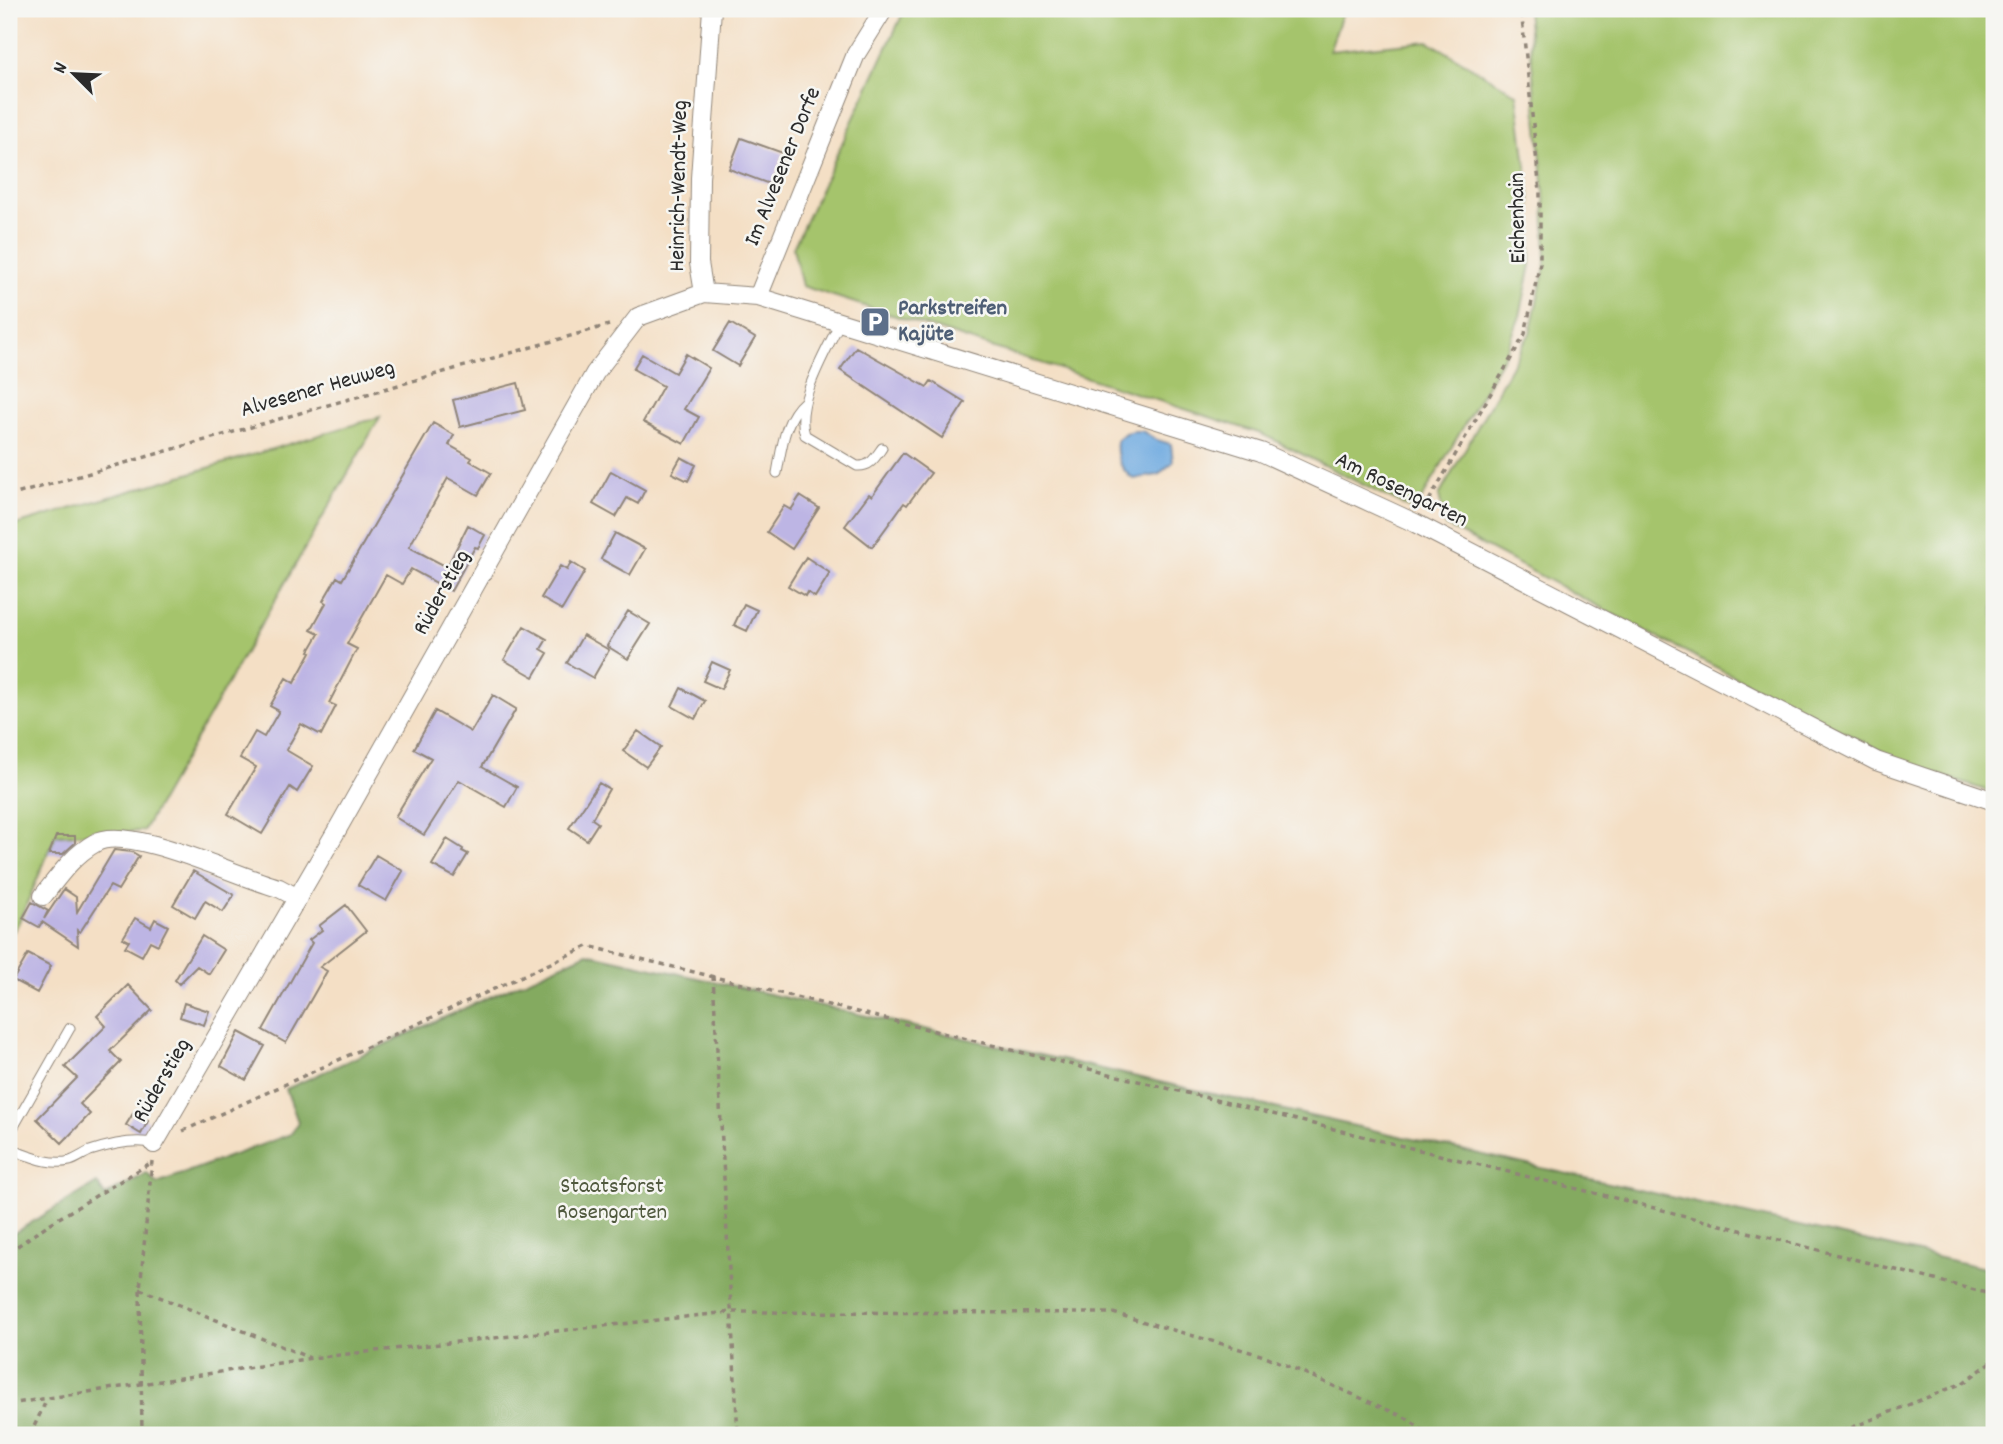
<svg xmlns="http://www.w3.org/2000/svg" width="2003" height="1444" font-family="Dekko,sans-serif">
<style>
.green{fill:#a5c46c;stroke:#68784c;stroke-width:2}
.forest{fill:#84aa60;stroke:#586a46;stroke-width:2}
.water{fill:#6faae0;stroke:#4d6a86;stroke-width:2}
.building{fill:#bdb5e4}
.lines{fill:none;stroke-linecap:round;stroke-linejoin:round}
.lane-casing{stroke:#908578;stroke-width:11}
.street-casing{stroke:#908578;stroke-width:20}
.path{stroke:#908578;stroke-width:3.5;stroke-dasharray:5 5;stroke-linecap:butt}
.lane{stroke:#fff;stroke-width:9}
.street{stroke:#fff;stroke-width:18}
.labels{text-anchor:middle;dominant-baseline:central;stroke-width:5;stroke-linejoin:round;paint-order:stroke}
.street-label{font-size:23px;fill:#2b2b2b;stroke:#f6f6f2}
.service-label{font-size:23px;font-weight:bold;fill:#4e5e75;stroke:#f6f6f2;text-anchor:start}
.park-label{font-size:23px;fill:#50593e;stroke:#f6f6f2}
</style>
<rect width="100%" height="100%" fill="#f6f6f2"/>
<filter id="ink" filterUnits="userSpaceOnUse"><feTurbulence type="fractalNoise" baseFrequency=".0143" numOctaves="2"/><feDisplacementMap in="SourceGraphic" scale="14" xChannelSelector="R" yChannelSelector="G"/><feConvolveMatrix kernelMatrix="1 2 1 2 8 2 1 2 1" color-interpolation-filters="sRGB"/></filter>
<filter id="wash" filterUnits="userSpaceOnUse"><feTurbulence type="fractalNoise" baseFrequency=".00686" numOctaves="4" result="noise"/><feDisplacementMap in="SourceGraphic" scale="28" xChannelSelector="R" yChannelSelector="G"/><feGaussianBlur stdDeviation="1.57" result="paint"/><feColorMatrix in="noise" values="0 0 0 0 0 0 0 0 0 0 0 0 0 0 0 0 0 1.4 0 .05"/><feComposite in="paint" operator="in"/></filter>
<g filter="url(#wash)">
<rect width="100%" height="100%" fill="#f4dfc5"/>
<path class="green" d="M905 9H1344L1329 51 1428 41 1517 94 1530 197 1531 265 1520 316 1506 352 1415 511 1262 434 802 286 793 248Z
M1527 9H1994V793L1908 765 1647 632 1446 526 1439 496 1530 333 1546 262 1544 192Z
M380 417 143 831 56 835 18 924 9 938V527Z"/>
<path class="forest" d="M587 953 1994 1270V1435H9V1236L97 1183 105 1196 147 1173 157 1183 291 1134 298 1122 286 1089Z"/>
<path class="water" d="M1133 431H1142L1157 440 1171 444 1173 462 1158 475 1133 479C1120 468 1115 457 1117 440L1125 433Z"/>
<g id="blocks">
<path class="building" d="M741 138 783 153 772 185 729 169Z
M730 323 755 338 738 366 713 351Z
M856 347 927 387 931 381 965 402 942 438 840 370Z
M642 354 675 373 686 354 709 368 684 409 699 417 684 444 643 422 663 386 633 369Z
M518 383 525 410 460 427 453 400Z
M433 423 454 435 449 445 472 458 470 461 491 473 478 495 448 478 409 547 447 567 468 525 485 535 478 548 475 547 451 591 411 569 402 584 386 575 347 644 357 649 329 703 336 706 321 735 301 724 286 750 313 766 297 792 290 787 262 834 228 814 256 767 240 758 255 732 264 737 279 711 270 706 286 678 294 683 311 652 309 651 319 634 311 630 326 603 323 601 337 577 342 580Z
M903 453 931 473 907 505 904 503 872 547 845 526 869 494 872 496Z
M681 457 696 465 688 481 672 473Z
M611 471 645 490 638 504 627 498 616 517 593 504Z
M800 496 819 508 792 549 767 532 784 506 791 510Z
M615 533 645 549 630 575 601 559Z
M806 557 830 573 815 597 807 592 805 596 788 586Z
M571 562 585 571 562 610 541 598 560 566 567 570Z
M744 604 757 610 747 631 734 625Z
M628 611 650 624 628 659 607 646Z
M524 626 547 639 541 649 548 653 534 677 504 660Z
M583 635 609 650 593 678 567 663Z
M712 662 730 670 721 689 703 681Z
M681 688 705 701 695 719 672 706Z
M493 695 516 709 482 767 517 787 506 807 459 780 424 835 395 817 431 758 414 749 435 711 471 732Z
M638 731 661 747 646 767 623 751Z
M599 783 609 789 592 819 598 823 587 840 569 828Z
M56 836H75V843L63 854H49Z
M447 839 463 849 462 851 468 854 454 877 432 865Z
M114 850 132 852 139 856 118 890 110 886 80 932 77 930 78 946 42 922 39 927 23 918 32 902 48 911 44 919 64 889 76 897 77 912Z
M376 855 403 871 386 901 358 885Z
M193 871 234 895 223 912 205 901 195 918 173 905Z
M346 905 366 931 320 967 327 971 286 1043 263 1030 312 943 309 940 322 930 319 926Z
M135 918 151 927 155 919 168 926 158 945 150 941 142 956 125 947 129 941 123 938Z
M202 936 224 950 209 974 197 966 179 984 175 980Z
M28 954 51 966 37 993 13 980Z
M128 985 152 1010 110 1051 121 1062 80 1104 90 1114 62 1143 37 1119 77 1078 65 1067 106 1026 97 1016Z
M184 1003 209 1011 204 1025 180 1017Z
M239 1032 265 1046 246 1080 221 1066Z
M134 1112 148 1121 141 1134 126 1125Z"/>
</g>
</g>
<g filter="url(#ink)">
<use href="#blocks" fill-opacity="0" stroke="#908578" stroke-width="2"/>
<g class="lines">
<g class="lane-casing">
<path id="lane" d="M840 322C826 352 794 403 805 435L857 466C870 467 875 458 882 448
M777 473C782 447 784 419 805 401
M9 1135 70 1028
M9 1144C14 1152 23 1154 32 1157 43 1161 58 1164 70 1161 77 1159 83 1154 90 1151 109 1145 135 1138 154 1144"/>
</g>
<g class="street-casing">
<path id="street" d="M704 293 699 263 700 178 712 9
M758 297 856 54 884 9
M43 896C58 877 73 855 95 843 128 823 240 878 279 888L298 898
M154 1144 337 830 595 373 638 317 704 293 758 297 1261 452 1415 523 1876 761 1994 801"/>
</g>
<path class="path" d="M9 496 609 325
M1424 509 1525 334 1540 263V192L1521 9
M713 976 738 1435
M183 1131 588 946 1627 1201 1994 1295
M9 1252 46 1226 152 1162
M140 1289 310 1358
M9 1404 312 1358 730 1312 1113 1313 1268 1357 1406 1418 1429 1435
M30 1435 47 1399
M142 1435 140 1289 152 1161
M1833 1435 1963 1383 1994 1360"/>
<use href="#lane" class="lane"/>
<use href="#street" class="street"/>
</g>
</g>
<defs>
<g id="parking-square" transform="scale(1.575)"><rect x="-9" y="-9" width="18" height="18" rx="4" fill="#5c6f8a" stroke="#f6f6f2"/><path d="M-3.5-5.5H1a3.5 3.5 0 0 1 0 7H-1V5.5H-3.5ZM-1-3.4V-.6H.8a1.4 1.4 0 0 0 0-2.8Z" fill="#fff"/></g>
</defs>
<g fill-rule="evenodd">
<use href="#parking-square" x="875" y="322"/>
</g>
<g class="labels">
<g class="street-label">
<text transform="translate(784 167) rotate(-68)">Im Alvesener Dorfe</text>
<text transform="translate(680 186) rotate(-89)">Heinrich-Wendt-Weg</text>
<text transform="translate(1519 218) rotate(-91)">Eichenhain</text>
<text transform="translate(318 390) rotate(-16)">Alvesener Heuweg</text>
<text transform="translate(1401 491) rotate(26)">Am Rosengarten</text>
<text transform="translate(443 593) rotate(-61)">Rüderstieg</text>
<text transform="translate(163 1081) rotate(-60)">Rüderstieg</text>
</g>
<g class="service-label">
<text x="898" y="309">Parkstreifen<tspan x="898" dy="26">Kajüte</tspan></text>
</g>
<g class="park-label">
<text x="612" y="1187">Staatsforst<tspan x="612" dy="26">Rosengarten</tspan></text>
</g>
</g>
<rect width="2003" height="1444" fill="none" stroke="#f6f6f2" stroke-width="35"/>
<g transform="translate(74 74) rotate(294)" stroke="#f6f6f2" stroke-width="5" paint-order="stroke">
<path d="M0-5L12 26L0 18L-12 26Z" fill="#2b2b2b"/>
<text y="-10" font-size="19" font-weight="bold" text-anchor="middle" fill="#2b2b2b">N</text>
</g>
</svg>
